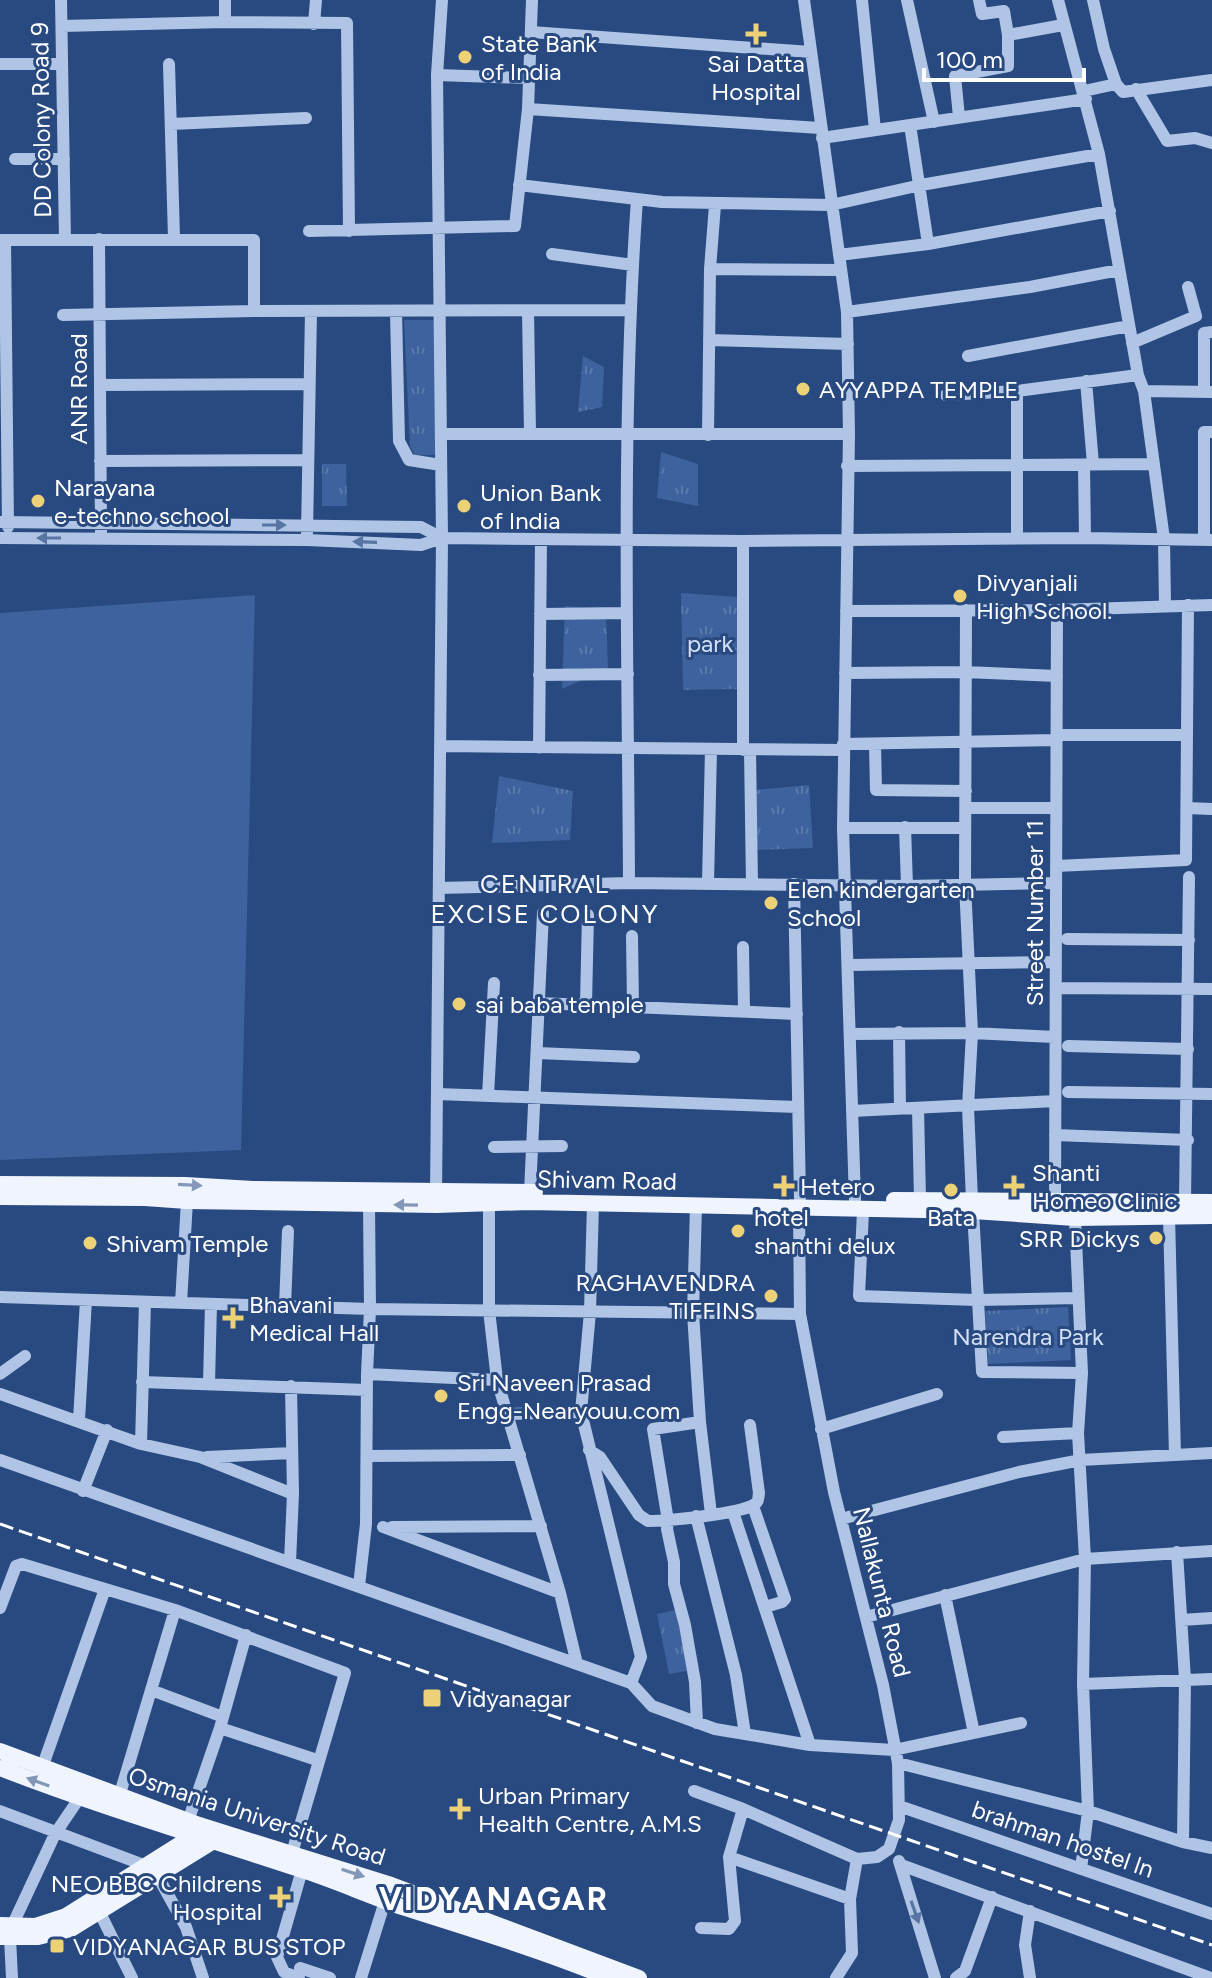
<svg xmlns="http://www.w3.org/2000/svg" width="1212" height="1978" font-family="Figtree,sans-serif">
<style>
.park{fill:url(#park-tufts)}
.pitch{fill:#3e629d}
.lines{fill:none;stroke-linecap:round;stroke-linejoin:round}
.minor{stroke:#b0c5e5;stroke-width:12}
.major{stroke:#f0f5fd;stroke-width:16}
.rail{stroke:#fff;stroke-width:3;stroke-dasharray:14 6;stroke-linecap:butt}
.oneway{fill:#5875a3}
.oneway2{fill:#8397b8}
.poi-dot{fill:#ecd177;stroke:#294a80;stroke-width:3}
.labels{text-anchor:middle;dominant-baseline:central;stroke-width:6;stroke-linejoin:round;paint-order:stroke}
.poi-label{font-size:24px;fill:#fff;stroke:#294a80;text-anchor:start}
.street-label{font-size:24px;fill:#fff;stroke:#294a80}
.park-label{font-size:24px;fill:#d3e0f5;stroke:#294a80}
.neighbourhood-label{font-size:26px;letter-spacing:2px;fill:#fff;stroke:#294a80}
.district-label{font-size:32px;font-weight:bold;letter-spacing:2px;fill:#fff;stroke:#294a80}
</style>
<defs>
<pattern id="park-tufts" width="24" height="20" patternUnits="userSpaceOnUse" patternTransform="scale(2)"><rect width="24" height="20" fill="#3e629d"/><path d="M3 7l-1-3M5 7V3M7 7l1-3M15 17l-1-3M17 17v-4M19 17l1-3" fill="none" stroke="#5b7aac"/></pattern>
</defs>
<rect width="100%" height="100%" fill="#294a80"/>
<path class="park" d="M404 320H435V455H415L410 447Z
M583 356 604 367 602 407 578 412Z
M661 452 698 464V506L657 498Z
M322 464H346L347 506H322Z
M681 593 738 597V689L683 690Z
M565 606 606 610 608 668 562 689Z
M499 776 573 791 570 840 492 843Z
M809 785 813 848 756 850 755 790Z
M1068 1307 1071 1360 988 1364 985 1311Z
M680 1609 693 1670 669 1674 657 1614Z"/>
<path class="pitch" d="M255 595 241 1150 0 1160V613Z"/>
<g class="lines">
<path class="minor" d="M61 0 65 240
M225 0V22
M804 0 847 312 849 434 843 828 855 1200
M862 0 875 130
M907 0 934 122
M1058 0 1099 154 1138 375 1144 391 1164 539 1165 605
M1093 0 1104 49 1116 84
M314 24 316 0
M62 26 225 22 347 23 349 231
M531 32 811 52
M1008 35 1063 25
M0 64H62
M169 64 174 238
M437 75 529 78
M1136 89 1167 141 1195 138 1212 143
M1084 91 1116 84 1123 92 1212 80
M528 109 820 128
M959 117 955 76 1008 66V35L1004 11 982 14 979 0
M171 124 306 118
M910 125 928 244
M822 138 1086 99
M15 159H64
M519 185 662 202 831 205 921 185 1099 154
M309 231 515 226 528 109 532 0
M99 239 101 532
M0 240H254V311
M5 240 8 527
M552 254 633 265
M839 255 928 244 1110 211
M710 269 841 270
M528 311 530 434
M396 312 399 441 409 460 441 465
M847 312 1030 287 1119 270
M63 315 254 311 630 310
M709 340 848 344
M1132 343 1196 316 1188 287
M968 356 1129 326
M1086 381 1093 464
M100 385 309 384
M1144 391 1212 392
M1204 391V333L1212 332
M946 395 1017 391 1138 375
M441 434H849
M708 435 710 269 715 205
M100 461 308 460
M1084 465 1085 538
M847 466 1154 464
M0 522 421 527 442 538
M307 533 311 311
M0 538 307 540 421 545 442 538 743 541 1085 538 1212 540
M1017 538V391
M1204 539V432H1212
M743 541V750
M966 610 965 884 972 1033 968 1107 972 1200
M846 611 1057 610 1212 605
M540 614 627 613
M845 673 965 672 1057 676
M539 675 628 674
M1057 735H1185
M843 744 1057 740
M875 744 876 790 966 791
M441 746 843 750
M539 748 541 539
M750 750 752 884
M966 808H1056
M1187 808 1212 809
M905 827 907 886
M843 828H965
M1056 866 1186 860 1188 605
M629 883C628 655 621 427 637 199
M708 883 711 749
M794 884 800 1198
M439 888 629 883 907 886 1056 883
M632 936 633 1006
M1067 939 1189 940
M743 947 744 1011
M849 965 1056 962
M1056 988 1212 989
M538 1003 797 1014
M586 1004 588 915
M899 1032 900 1109
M851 1034 972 1033 1055 1037
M1068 1046 1188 1049
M537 1053 634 1057
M1068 1092 1212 1094
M437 1094 798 1107
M488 1096 494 983
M918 1108 920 1200
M852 1111 1055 1101
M1055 1135 1188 1140
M494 1147 562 1146
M530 1192 543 913
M436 1197 442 538 437 75 442 0
M1185 1202 1189 877
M489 1204V1310L497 1380 560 1593 577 1664
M593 1204 590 1312 581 1412 641 1657 631 1683
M696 1206 693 1313 700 1422 711 1514
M1055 1207 1057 610
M799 1208 800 1314 834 1492 883 1685 898 1763 899 1820 889 1849
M863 1211 859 1296 976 1300 1077 1298
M973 1211 982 1372 1082 1373
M1169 1216 1175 1455
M1075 1218 1082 1373 1078 1433 1085 1559 1083 1684 1088 1811 1081 1869
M0 1297 370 1309 800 1314
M181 1303 187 1201
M285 1306 288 1231
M0 1374 25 1356
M367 1374 497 1380
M142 1382 367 1390
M209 1383 211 1304
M0 1394 141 1444 200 1457 293 1494
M508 1414 581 1412
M79 1420 86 1300
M821 1429 937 1394
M1003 1437 1078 1433
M141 1444 145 1302
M589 1450 600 1457 639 1515 648 1521C667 1521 741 1514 755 1504 759 1501 758 1499 759 1493L750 1425
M368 1456 520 1455
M207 1457 292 1453
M0 1460 631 1683 652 1706 715 1729 810 1745 894 1750 1021 1723
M83 1491 107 1430
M753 1506 785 1599 782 1602 765 1607
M733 1512 810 1745
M696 1516 736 1675 745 1734
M841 1519 1019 1472 1081 1460 1212 1453
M383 1527 560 1593
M392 1527 541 1526
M1177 1552 1185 1680 1183 1842
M290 1562 293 1494 291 1386
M359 1586 366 1524 367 1374 370 1309 369 1204
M945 1595 974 1733
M0 1608 16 1566 22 1564 175 1610 345 1673 292 1853
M866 1617 1085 1559 1212 1551
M1182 1620 1212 1618
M1083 1684 1212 1679
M151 1690 223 1717
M697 1723 695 1682 685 1625 674 1584V1562L667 1529 668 1521 653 1429 700 1422
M220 1728 317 1760
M898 1763 1088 1811 1183 1842 1212 1848
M42 1768 105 1589
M694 1791 743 1809 857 1859
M119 1797 175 1610
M899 1806 1212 1914
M0 1811 144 1865
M186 1827 220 1728 246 1635
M729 1857 850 1899
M899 1861 935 1978
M901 1865 1211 1978
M157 1875 186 1927 203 1978
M1030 1911 1025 1945 1030 1978
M100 1913 132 1978
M12 1926 55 1834 80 1797
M701 1928 729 1929 735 1921 729 1857 743 1809
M10 1938 12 1978
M300 1968 330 1978
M299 1978 284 1972 277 1957 302 1870
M361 1978 385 1901
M836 1978 852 1953 850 1899 857 1859 877 1857 889 1849
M956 1978 965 1971 992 1897"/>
<path class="major" d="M0 1184 185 1185 253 1189 535 1192
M0 1197 145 1198 187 1201 436 1205 529 1202 973 1211 1075 1218 1212 1216
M894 1200 1212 1202
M0 1751 199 1825 391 1885 639 1978
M0 1768C98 1806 199 1836 299 1869 334 1880 367 1895 402 1907 471 1929 541 1950 609 1978
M0 1925 35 1926 66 1916 193 1836 196 1830
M0 1937H38L71 1929 212 1842 214 1838"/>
<path class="rail" d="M0 1524 1212 1945"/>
</g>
<defs><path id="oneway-solid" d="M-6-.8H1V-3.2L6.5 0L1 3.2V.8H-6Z" transform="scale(2)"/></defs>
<g class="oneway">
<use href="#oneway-solid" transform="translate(274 525)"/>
<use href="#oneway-solid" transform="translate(49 538) rotate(-180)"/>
<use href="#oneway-solid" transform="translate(365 542) rotate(-178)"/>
<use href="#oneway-solid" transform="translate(915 1912) rotate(71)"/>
</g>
<g class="oneway2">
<use href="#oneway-solid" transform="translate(190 1185) rotate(3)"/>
<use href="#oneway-solid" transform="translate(406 1205) rotate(-179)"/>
<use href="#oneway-solid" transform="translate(38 1782) rotate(-160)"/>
<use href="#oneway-solid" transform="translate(353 1873) rotate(18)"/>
</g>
<g class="poi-dot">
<path d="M752 22h8v8h8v8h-8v8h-8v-8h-8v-8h8z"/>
<circle cx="465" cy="57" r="8"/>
<circle cx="803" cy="389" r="8"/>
<circle cx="38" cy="501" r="8"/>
<circle cx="464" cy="506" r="8"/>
<circle cx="960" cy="596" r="8"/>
<circle cx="771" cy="903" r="8"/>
<circle cx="459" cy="1004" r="8"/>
<path d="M780 1174h8v8h8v8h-8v8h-8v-8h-8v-8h8z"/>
<path d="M1010 1174h8v8h8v8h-8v8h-8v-8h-8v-8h8z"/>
<circle cx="951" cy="1190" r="8"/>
<circle cx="738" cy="1231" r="8"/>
<circle cx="1156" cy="1238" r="8"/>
<circle cx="90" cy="1243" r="8"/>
<circle cx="771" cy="1296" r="8"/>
<path d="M229 1306h8v8h8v8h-8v8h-8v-8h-8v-8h8z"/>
<circle cx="441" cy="1396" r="8"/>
<rect x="422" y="1688" width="20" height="20" rx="4"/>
<path d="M456 1797h8v8h8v8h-8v8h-8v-8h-8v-8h8z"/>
<path d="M276 1885h8v8h8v8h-8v8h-8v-8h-8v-8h8z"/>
<rect x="49" y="1938" width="16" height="16" rx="4"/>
</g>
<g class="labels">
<g class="poi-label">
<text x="481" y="43">State Bank<tspan x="481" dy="28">of India</tspan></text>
<text x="756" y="63" text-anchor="middle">Sai Datta<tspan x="756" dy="28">Hospital</tspan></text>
<text x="819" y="389">AYYAPPA TEMPLE</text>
<text x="54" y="487">Narayana<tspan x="54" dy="28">e-techno school</tspan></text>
<text x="480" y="492">Union Bank<tspan x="480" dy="28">of India</tspan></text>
<text x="976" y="582">Divyanjali<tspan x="976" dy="28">High School.</tspan></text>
<text x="787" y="889">Elen kindergarten<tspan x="787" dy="28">School</tspan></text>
<text x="475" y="1004">sai baba temple</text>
<text x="1032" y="1172">Shanti<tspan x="1032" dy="28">Homeo Clinic</tspan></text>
<text x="800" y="1186">Hetero</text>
<text x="754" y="1217">hotel<tspan x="754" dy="28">shanthi delux</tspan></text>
<text x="951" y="1217" text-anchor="middle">Bata</text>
<text x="1140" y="1238" text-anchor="end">SRR Dickys</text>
<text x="106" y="1243">Shivam Temple</text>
<text x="755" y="1282" text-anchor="end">RAGHAVENDRA<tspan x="755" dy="28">TIFFINS</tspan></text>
<text x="249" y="1304">Bhavani<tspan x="249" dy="28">Medical Hall</tspan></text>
<text x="457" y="1382">Sri Naveen Prasad<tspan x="457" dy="28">Engg-Nearyouu.com</tspan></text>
<text x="450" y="1698">Vidyanagar</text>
<text x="478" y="1795">Urban Primary<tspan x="478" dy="28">Health Centre, A.M.S</tspan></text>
<text x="262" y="1883" text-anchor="end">NEO BBC Childrens<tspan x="262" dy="28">Hospital</tspan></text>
<text x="73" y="1946">VIDYANAGAR BUS STOP</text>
</g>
<g class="street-label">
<text transform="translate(41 120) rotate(-91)">DD Colony Road 9</text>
<text transform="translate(78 389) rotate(-90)">ANR Road</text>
<text transform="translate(1034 913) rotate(-90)">Street Number 11</text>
<text transform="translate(607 1180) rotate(1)">Shivam Road</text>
<text transform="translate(882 1592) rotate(76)">Nallakunta Road</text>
<text transform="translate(257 1816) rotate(18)">Osmania University Road</text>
<text transform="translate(1063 1839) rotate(19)">brahman hostel ln</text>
</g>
<g class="park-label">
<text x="710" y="643">park</text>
<text x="1028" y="1336">Narendra Park</text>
</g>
<g class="neighbourhood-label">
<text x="545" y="884">CENTRAL<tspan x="545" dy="30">EXCISE COLONY</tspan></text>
</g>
<g class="district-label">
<text x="494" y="1899">VIDYANAGAR</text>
</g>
</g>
<path d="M924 68v12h160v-12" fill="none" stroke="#ffffff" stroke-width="4"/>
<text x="936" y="68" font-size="24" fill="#ffffff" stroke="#294a80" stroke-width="6" paint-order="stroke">100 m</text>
</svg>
